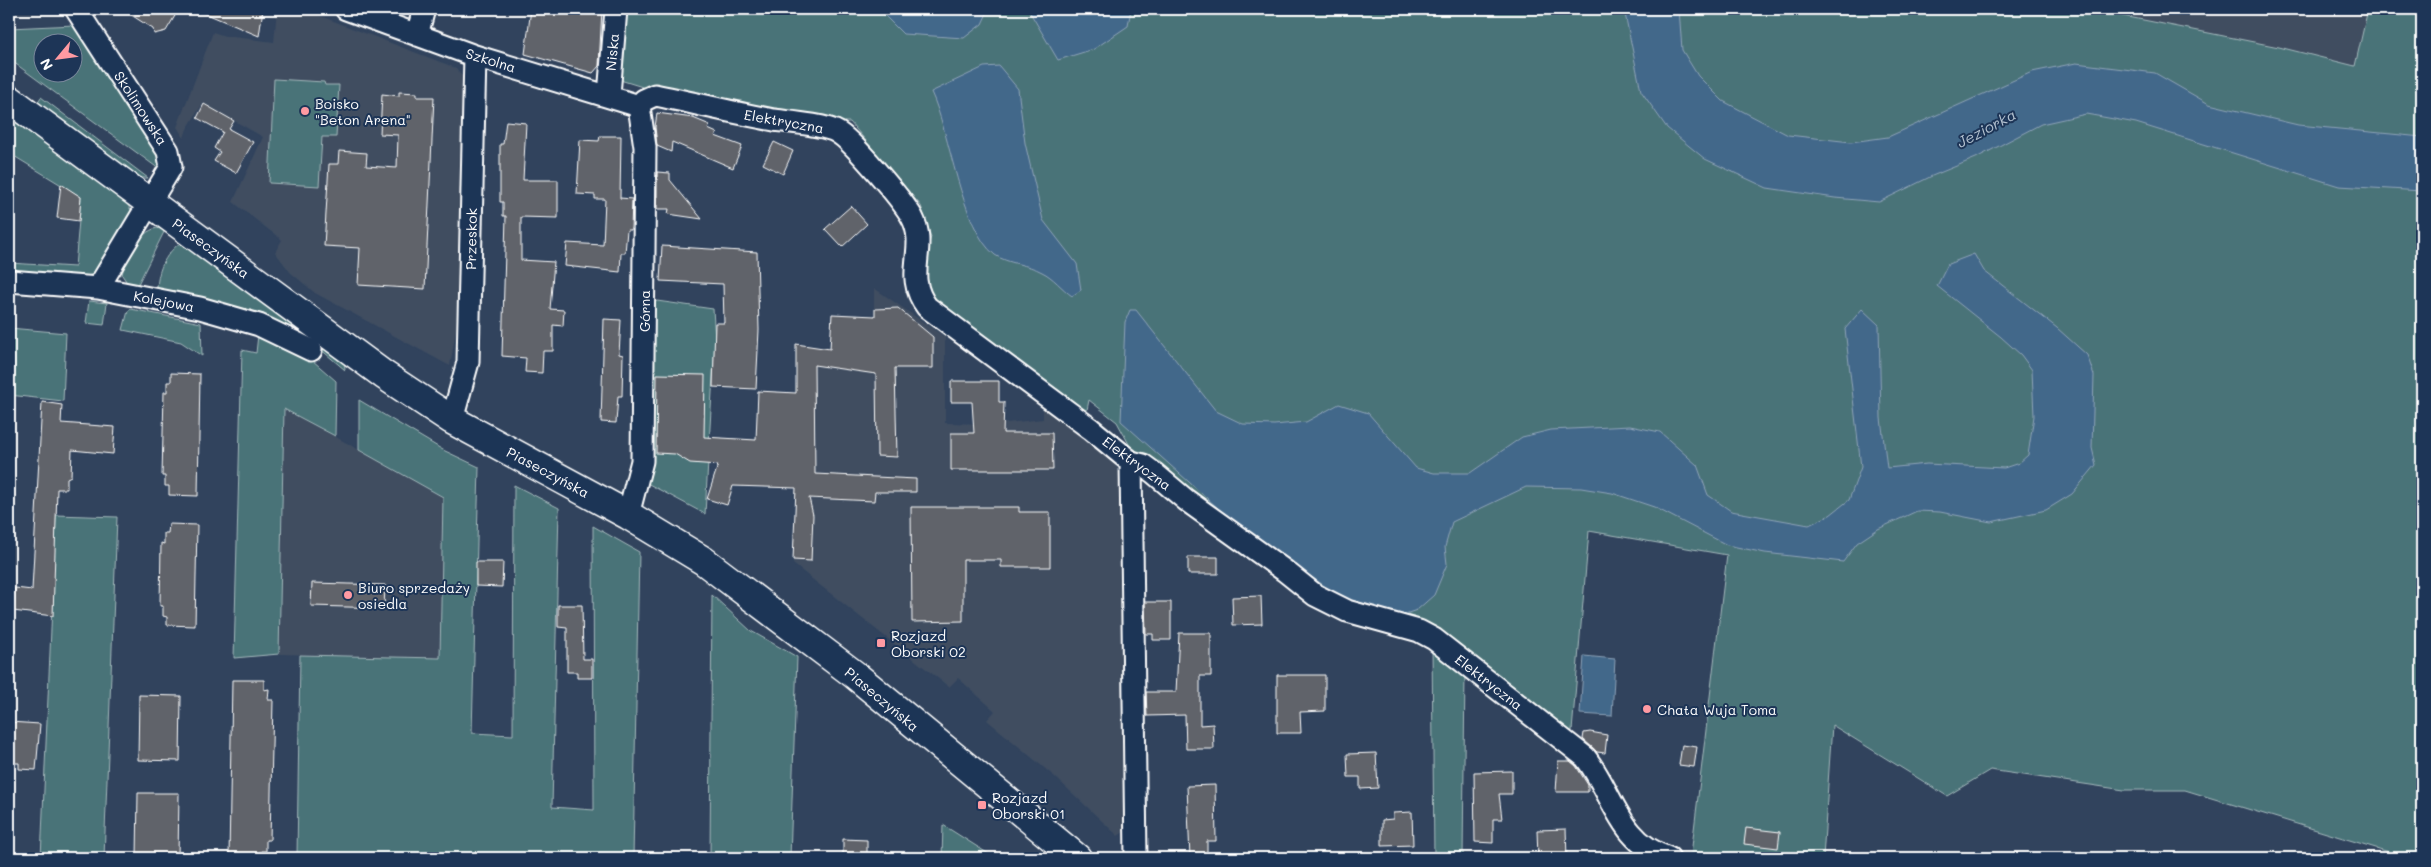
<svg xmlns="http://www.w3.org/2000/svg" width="2431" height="867" font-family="Mali,sans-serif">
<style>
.built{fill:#3f4d61}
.green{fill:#4a7378;stroke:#a4b9bc;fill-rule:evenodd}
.water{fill:#43678a;stroke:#8ea4b9}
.building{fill:#61646b;stroke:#fff}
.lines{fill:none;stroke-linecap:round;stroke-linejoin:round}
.minor-casing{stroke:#fff;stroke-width:25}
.secondary-casing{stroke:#fff;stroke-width:31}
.minor{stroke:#1d3557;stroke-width:21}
.secondary{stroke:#1d3557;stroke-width:28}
.poi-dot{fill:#ff9aa2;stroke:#1d3557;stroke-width:2}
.labels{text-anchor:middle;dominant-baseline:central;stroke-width:4;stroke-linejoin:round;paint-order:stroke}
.street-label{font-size:14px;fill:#fff;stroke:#1d3557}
.poi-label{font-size:14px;fill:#fff;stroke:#1d3557;text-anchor:start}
.water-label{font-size:15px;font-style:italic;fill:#b4c2d0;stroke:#1d3557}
</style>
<rect width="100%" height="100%" fill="#31435d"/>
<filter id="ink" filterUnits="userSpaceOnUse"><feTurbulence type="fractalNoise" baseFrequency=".02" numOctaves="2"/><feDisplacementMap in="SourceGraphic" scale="10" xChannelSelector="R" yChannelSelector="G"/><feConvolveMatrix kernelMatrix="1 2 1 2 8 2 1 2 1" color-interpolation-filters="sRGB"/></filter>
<g filter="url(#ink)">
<path class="built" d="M277 9H302L456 68 465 80 457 325 450 366 315 293 290 272 275 252 282 240 233 202 263 137 203 103 187 129 184 138 177 127 213 32 225 36 274 42Z
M2088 9H2368L2356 66 2279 47Z
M874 288 945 337V423L998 424 1043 419V407L1112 459 1122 478 1127 830 1118 836 1055 777 987 720 995 711 958 678 949 687 793 564 796 468V344L874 358Z
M284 408 443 497 440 658 279 654Z"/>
<path class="green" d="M620 9H2088L2279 47 2355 66 2368 9H2422V858H2394L2389 852 2185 790H2124L1990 770 1947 796 1832 725 1823 858H1719L1691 855 1727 555 1589 531 1572 731 1564 737 1431 633 1323 598 1157 471 1140 453 1130 446 1117 422 1089 400 1086 415 937 308 928 294 925 256 931 237 921 206 850 122H834L649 89 617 79Z
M75 25 160 159 159 169 9 59V28ZM42 42H72V72H42Z
M274 79 324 82 325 85H339L336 137H322L319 186 269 183Z
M41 97 148 178H138L37 103Z
M9 115 125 201 131 210 128 223 97 273 77 279 9 272V263L75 267 81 197 9 153Z
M157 228 165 230 136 288 130 287 122 275C125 257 139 232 157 228Z
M180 243 270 309 344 357 345 370 325 353 297 335 157 292C157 272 164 255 180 243Z
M89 301 107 303 104 325 86 323Z
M657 301 713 309 715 340 705 514 645 482 648 307Z
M131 309 201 323 202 356 181 342 123 330 128 311Z
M9 328 66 333 63 401 9 395Z
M258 335 312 360 336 381 335 436 284 409 279 654 234 658 242 350 256 353Z
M359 400 443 450 479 467 472 733 513 735 514 485 559 508 552 807 594 810 593 526 639 552 633 858H297L300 655 440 658 443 497 359 450Z
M56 515 117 517 104 858H41Z
M712 595 751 631 797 657 790 858H710Z
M1432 645 1465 672 1463 858H1434Z
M943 825 995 858H942Z"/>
<path class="water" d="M878 9H989L982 24 964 38 903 34Z
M1028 9H1131L1128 26 1094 49 1058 60Z
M1624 9H1679L1682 50 1698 76 1723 101 1788 135 1851 142 1888 137 2032 72 2076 63 2155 73 2209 104 2298 125 2422 137V191L2339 186 2136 123 2086 114 2041 124 1976 158 1932 176 1879 202 1835 198 1767 188 1705 159 1667 128 1641 91Z
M999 66 1018 89 1025 143 1043 220 1077 264 1081 290 1072 296C1062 289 1053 277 1042 272 1028 264 1008 264 995 255 961 229 950 132 931 92L984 67Z
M1974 254 1984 271 2057 328 2087 355 2094 375 2092 448 2096 465 2072 494 2046 510 1991 522 1940 512 1917 511 1878 529 1857 543 1843 562 1765 553 1727 545 1654 507 1612 493 1581 488 1526 487 1452 522 1445 547 1447 564 1434 595 1417 610 1396 617 1374 613 1363 604 1342 598 1238 526 1121 421 1125 322 1130 310H1136L1216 411 1243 424 1274 425 1306 422 1339 404 1368 413 1416 468 1434 473H1470L1522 437 1551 430 1630 426 1660 432 1697 465 1708 495 1731 511 1809 525 1830 515 1849 500 1861 467 1845 329 1862 309 1879 325 1881 418 1887 468 1927 464 2004 468 2019 463 2028 455 2034 416 2032 370 2021 355 2001 337 1937 286 1948 264Z
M1584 656 1615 659 1612 716 1580 714Z"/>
<path class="building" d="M122 9H179L166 31 154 34 153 29Z
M195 9H263L259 36Z
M531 9H602L599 66 593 73 525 54Z
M399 92 417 93V97H434L425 289 358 285 360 248 324 246 329 164H338L339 151 367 153 366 166 397 168 398 135 380 134 382 94 399 96Z
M204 104 234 121 229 129 253 142 236 173 214 161 220 152 214 148 223 132 197 118Z
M657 113 693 118 710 125 708 129 717 133 715 136 742 146 733 168 672 142 671 152 657 146 655 127Z
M506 121 526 123 523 180H558V218L521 217V260L554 262 550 309 564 310 563 326 553 325V351H543L542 373 525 372 526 358 502 356 506 216H503V202H500V144H503Z
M600 136H621L620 198 632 199 631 230H627L625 253H621L620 272 565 266 567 243 603 245 605 199H595V195L577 194 580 140 599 141Z
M774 142 793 151 783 174 763 164Z
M657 172 670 173V180L702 219 668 214 669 209H657Z
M61 184 81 197 79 221 57 218Z
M851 206 867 224 842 247 825 229Z
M662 246 757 252 759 330 756 389 713 387 715 323H724L723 284 660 281Z
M898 308 933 337V368H895L897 457 877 456 876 374 814 365 815 474 916 479V492H875L874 501 809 498 813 515 811 561 793 560 796 488 733 486 727 505 707 499 718 465 690 463 675 454 656 453 657 374 705 375 704 437 756 440 758 391 796 393V344L830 349 832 314 875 316V309Z
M604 319 621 320 619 354 623 355 622 396H618L616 423 601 422Z
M171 373 200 374 198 496 169 495V486H165V476H162L164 392H167V382H171Z
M951 381H999V402H1004L1003 433H1052L1053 470H951V433H974L972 402H951Z
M42 402 62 405 61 423 115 427 113 454 72 450 71 476 67 478V489H57L53 616 13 611 15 588 32 590Z
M911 507H1019V512H1050V567H1001V560H963V621L912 622Z
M169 524 197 525 195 626 167 625V617L163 616V606H160L161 543 164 544V533H168Z
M1188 557H1218V574H1188Z
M476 562H503L502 587 476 586Z
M312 583 385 585 384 608 311 606Z
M1261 596 1262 624 1233 625 1232 597Z
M1145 602H1171V640H1153V634H1146Z
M558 605H582L583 659H592V678H577V672H567V628L558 627Z
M1179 633H1211V676H1200V725L1213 724 1214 749H1186L1185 715 1147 716 1146 692H1176Z
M1277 675H1325V711L1300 712 1301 733H1277Z
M232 680H264V690L269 689 268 700H273L270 840H266V851H261V858H229Z
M139 695 181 696 180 761 138 760Z
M9 722 40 724 36 770 19 769V763H9Z
M1590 732 1607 735 1605 753 1597 752 1583 739 1584 733Z
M1682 745 1697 747 1694 767 1679 765Z
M1376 753 1378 788 1360 789V777H1348L1347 754Z
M1558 761H1570L1576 766 1588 785V792H1556Z
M1512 771V794H1499L1502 819H1493V843L1475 842 1474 772Z
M1215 785 1216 841H1207V858H1190L1187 786Z
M138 793H179L178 858H137Z
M1412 812 1413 845 1382 846V820L1393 819V813Z
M1746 828 1780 832 1778 848 1744 844Z
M1566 829 1567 858H1538L1537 830Z
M843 839 867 840V858H843Z"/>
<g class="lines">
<g class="minor-casing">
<path id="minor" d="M76 9 168 151 171 167 98 288
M346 9 475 56 639 106
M417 35 424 9
M609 95 616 9
M639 106 644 100 655 95C695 103 734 113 774 120 789 122 825 125 837 132 851 139 903 201 912 217 929 249 902 274 927 307L1091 429 1131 462 1143 465 1154 473 1186 500 1285 571 1315 595 1347 611 1419 631 1434 639 1585 757C1613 792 1619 843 1669 858
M9 281 98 288 200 308 259 325 311 350
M452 420 468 362 475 56
M1131 462 1136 858
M628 515 642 461 645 147 639 106"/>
</g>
<g class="secondary-casing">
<path id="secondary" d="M9 99 384 375 452 420 628 515 704 561 855 675 1077 858"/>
</g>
<use href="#minor" class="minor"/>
<use href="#secondary" class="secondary"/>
</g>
</g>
<g class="poi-dot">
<circle cx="305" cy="111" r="5"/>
<circle cx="348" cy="595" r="5"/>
<rect x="876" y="638" width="10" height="10" rx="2.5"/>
<circle cx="1647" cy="709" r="5"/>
<rect x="977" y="800" width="10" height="10" rx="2.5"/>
</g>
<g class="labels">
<g class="street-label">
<text transform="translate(612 52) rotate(-85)">Niska</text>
<text transform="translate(491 60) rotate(17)">Szkolna</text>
<text transform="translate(141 108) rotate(57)">Skolimowska</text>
<text transform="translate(784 121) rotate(10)">Elektryczna</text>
<text transform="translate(471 239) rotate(-89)">Przeskok</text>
<text transform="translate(211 248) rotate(36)">Piaseczyńska</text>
<text transform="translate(164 301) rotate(11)">Kolejowa</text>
<text transform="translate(644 311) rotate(-90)">Górna</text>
<text transform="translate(1137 463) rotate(36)">Elektryczna</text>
<text transform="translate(548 472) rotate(28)">Piaseczyńska</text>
<text transform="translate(1489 682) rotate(38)">Elektryczna</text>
<text transform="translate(882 699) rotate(40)">Piaseczyńska</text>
</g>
<g class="poi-label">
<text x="315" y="103">Boisko<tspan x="315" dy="16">"Beton Arena"</tspan></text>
<text x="358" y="587">Biuro sprzedaży<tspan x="358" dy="16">osiedla</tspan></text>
<text x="891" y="635">Rozjazd<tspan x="891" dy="16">Oborski 02</tspan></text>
<text x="1657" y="709">Chata Wuja Toma</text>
<text x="992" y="797">Rozjazd<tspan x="992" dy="16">Oborski 01</tspan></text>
</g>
<g class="water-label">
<text transform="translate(1986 128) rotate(-28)">Jeziorka</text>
</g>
</g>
<rect width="2431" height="867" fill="none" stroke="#1d3557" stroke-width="30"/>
<rect x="15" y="15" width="2401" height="837" fill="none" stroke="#fff" stroke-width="2" filter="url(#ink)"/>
<g transform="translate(58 58) rotate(241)"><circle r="24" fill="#1d3557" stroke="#77869a"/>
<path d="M0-4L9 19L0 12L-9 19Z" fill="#ff9aa2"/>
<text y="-8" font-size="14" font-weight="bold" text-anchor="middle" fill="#ffffff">N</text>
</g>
</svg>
